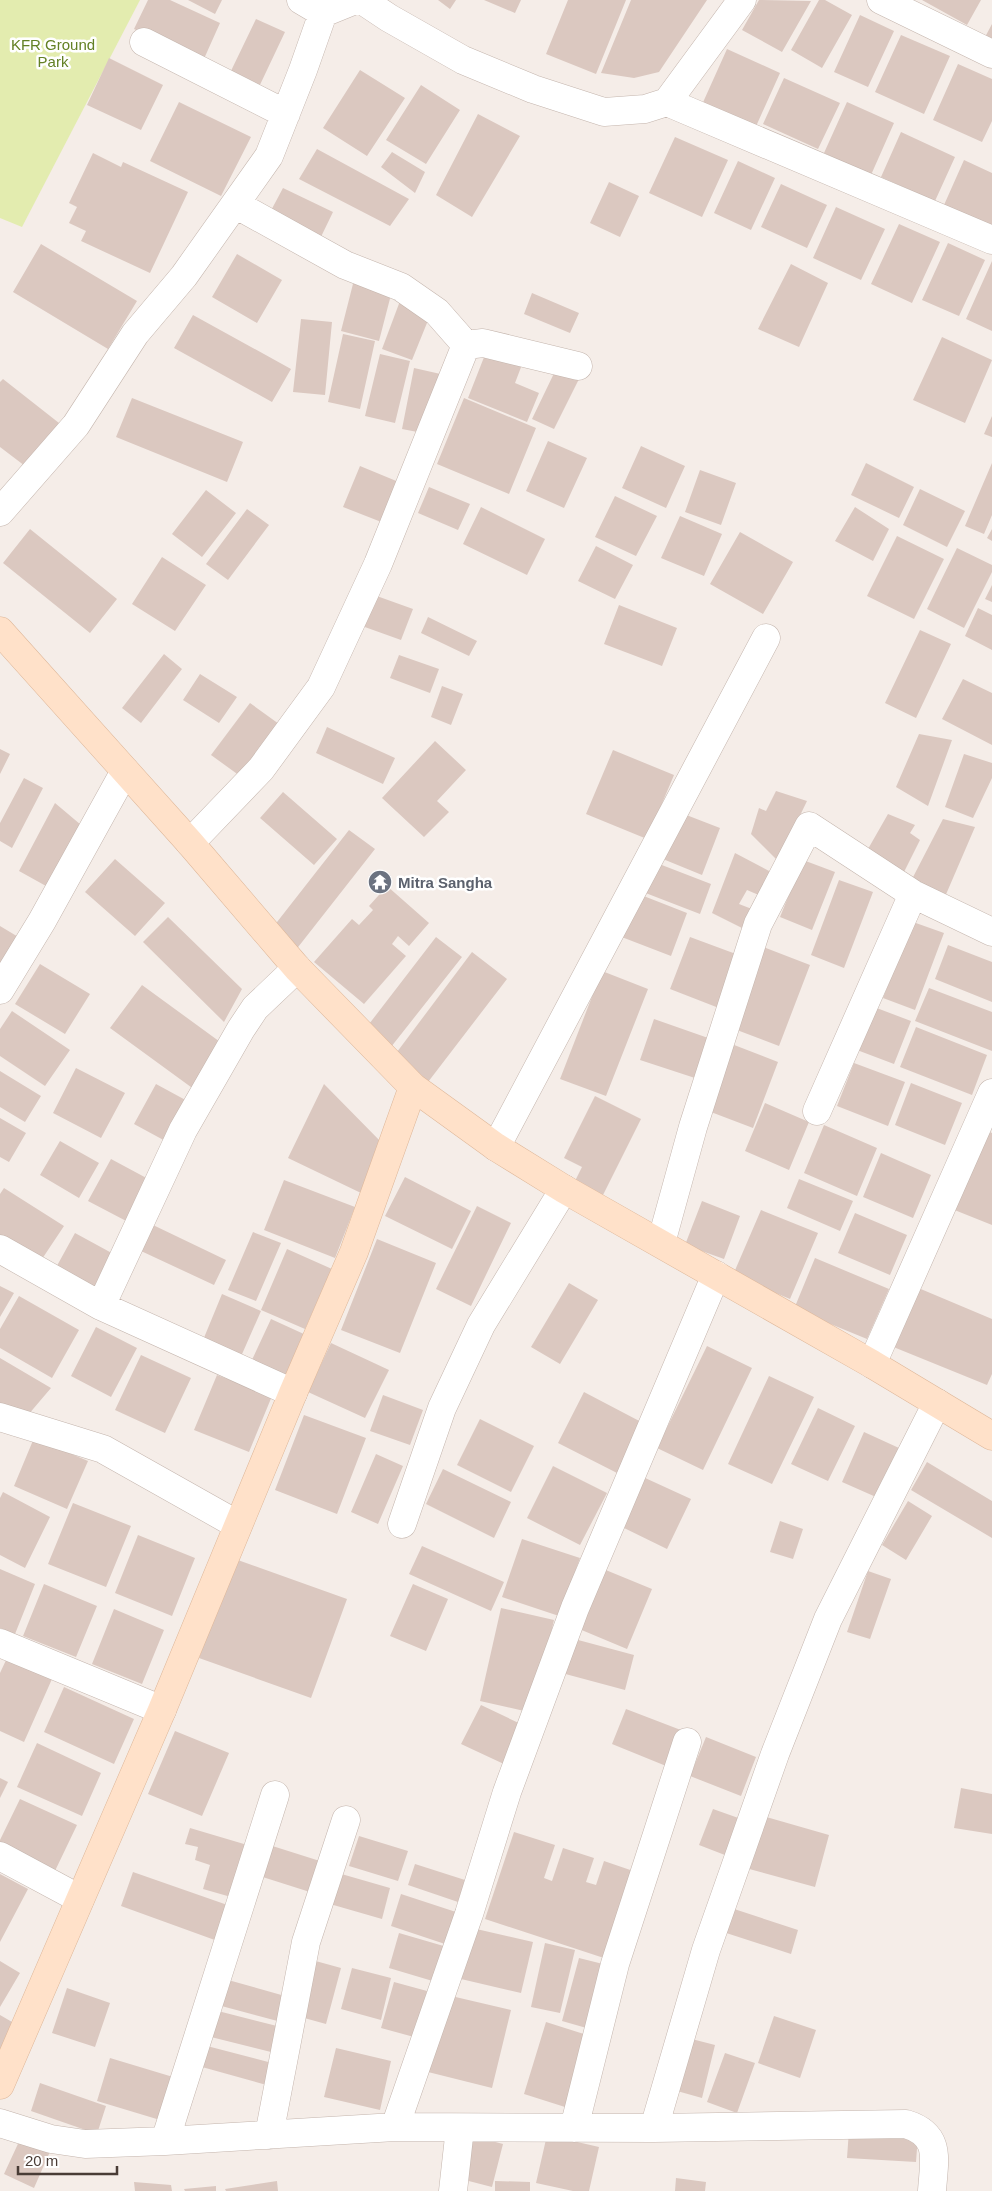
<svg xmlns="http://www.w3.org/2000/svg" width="992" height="2191" font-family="Arial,sans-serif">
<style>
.green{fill:#e3ecaf}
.building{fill:#dbc8c0}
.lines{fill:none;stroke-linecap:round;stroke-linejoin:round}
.street-casing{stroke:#c4b5ad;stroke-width:29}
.secondary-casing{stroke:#deb799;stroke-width:29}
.street{stroke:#fff;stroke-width:28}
.secondary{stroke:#ffe1c9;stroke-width:28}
.labels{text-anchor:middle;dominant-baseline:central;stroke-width:5;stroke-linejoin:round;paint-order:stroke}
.park-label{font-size:15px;fill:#638025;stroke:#fff}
.worship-label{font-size:15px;font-weight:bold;fill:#5b616d;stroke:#fff;text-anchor:start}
</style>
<rect width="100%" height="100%" fill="#f5ede8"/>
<path class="green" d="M0 0H140L22 227 0 218Z"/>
<path class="building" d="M148 0H170L220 23 203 61 134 29Z
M188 0H222L215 14Z
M438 0H456L450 9Z
M484 0H521L515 13Z
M568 0H626L596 74 546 54Z
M631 0H707L659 72 634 78 601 73Z
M759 0 811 1 782 52 742 30Z
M819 0H825L852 15 822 68 791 50Z
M922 0H981L967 25Z
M860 15 894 31 868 87 834 72Z
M256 19 285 32 258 89 229 75Z
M992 24V43L984 39Z
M901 35 950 56 924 114 875 92Z
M727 49 780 73 753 133 700 109Z
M109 58 163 85 141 130 87 105Z
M958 64 992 79V121L982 142 933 120Z
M360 70 405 98 367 156 323 128Z
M784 78 840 103 818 149 763 124Z
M421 85 460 110 426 164 386 140Z
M179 102 251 137 221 196 150 161Z
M847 102 894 123 871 175 824 153Z
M478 114 520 136 472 217 436 195Z
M901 132 955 157 935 201 881 177Z
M675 137 728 160 702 217 649 193Z
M317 149 409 199 390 226 299 179Z
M392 152 425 172 415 193 381 167Z
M93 153 121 167 123 162 188 192 150 273 81 241 86 231 69 223 77 207 69 203Z
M964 160 992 173V227L944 205Z
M738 161 775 178 751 230 714 213Z
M609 182 639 196 620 237 590 223Z
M781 184 827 205 807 248 761 227Z
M283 188 333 212 318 243 267 218Z
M836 207 885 229 861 280 813 258Z
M899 224 940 242 912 303 871 284Z
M948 243 985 260 959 316 922 300Z
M41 244 137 301 108 349 13 292Z
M237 254 282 280 257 323 212 297Z
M992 261V331L966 319Z
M791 264 828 283 799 347 758 329Z
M355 276 393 287 379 341 341 331Z
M532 293 579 313 570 333 524 314Z
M400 301 431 313 412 360 382 349Z
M193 315 291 369 272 402 174 348Z
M301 319 332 322 325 395 293 392Z
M343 334 375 341 360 409 328 402Z
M942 337 992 360 965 423 913 400Z
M488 347 523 362 515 383 539 393 527 422 468 398Z
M380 354 410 361 395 423 365 416Z
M558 365 581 375 554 429 532 419Z
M414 368 445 375 433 435 402 429Z
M3 379 59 423 25 466 0 447V382Z
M132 398 243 442 227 482 116 437Z
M464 398 536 428 509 494 437 464Z
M992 416V437L984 434Z
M548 441 587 458 564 508 526 491Z
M641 446 685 466 666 508 622 488Z
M866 463 914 487 899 518 851 495Z
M992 463V515L984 534 965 526Z
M360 466 406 485 389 525 343 507Z
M700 470 736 483 721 525 685 512Z
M429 487 470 504 458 530 418 513Z
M920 489 965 511 947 547 903 525Z
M206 490 236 513 202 557 172 534Z
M615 496 657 516 636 556 595 537Z
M481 507 545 539 527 575 463 544Z
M855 507 889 529 873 561 835 541Z
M247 509 269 525 228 580 206 564Z
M680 516 722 534 704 576 661 558Z
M30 529 117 599 90 633 3 563Z
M992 529V541L987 538Z
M740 532 793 562 763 614 710 584Z
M897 536 944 559 914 619 867 596Z
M596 546 633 565 615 599 578 581Z
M957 548 992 565V572L964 628 927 609Z
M162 557 206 585 175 631 132 604Z
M992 585V602L985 599Z
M374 595 413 609 401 640 362 626Z
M619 605 677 628 662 666 604 644Z
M978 608 992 615V650L965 636Z
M428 617 477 641 469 656 421 633Z
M920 630 951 644 916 718 885 703Z
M164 654 182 669 141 723 122 708Z
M399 655 439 669 430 693 390 678Z
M200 674 237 697 219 723 183 700Z
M963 679 992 693V745L942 719Z
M442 686 463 694 451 725 431 717Z
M250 703 279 724 240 776 211 755Z
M327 727 395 758 383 784 316 753Z
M919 734 952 740 928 806 896 787Z
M435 741 466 770 437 801 449 812 424 837 382 798Z
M0 749 10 754 0 774Z
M613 750 674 775 647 839 586 814Z
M964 754 992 763V778L973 818 945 807Z
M24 778 43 788 12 848 0 841V823Z
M776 791 807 801 778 861 751 834 759 808 766 811Z
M283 792 337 839 314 865 260 818Z
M55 803 87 830 46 886 19 871Z
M676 811 720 828 702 875 658 857Z
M888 814 915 825 910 833 920 840 902 876 868 849Z
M943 819 975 827 944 899 911 881Z
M349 830 375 849 295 951 270 931Z
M735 853 771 872 761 896 747 890 739 904 757 911 748 931 712 913Z
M115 859 165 903 135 936 85 892Z
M803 860 835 872 812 930 780 917Z
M654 862 711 884 700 914 643 892Z
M839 880 873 892 844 968 811 955Z
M387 886 429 923 409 946 398 936 392 944 406 956 364 1004 314 962 352 919 359 925 373 910 369 906Z
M636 893 687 913 671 956 619 936Z
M168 917 242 989 224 1022 143 942Z
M913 922 944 933 915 1010 883 998Z
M0 926 25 941 9 968 0 962Z
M436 937 462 957 391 1047 366 1028Z
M690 937 744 957 724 1010 670 989Z
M948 945 992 962V1002L935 979Z
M761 946 810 965 779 1046 729 1027Z
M472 952 507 979 425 1086 391 1060Z
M40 964 90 994 65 1034 15 1004Z
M602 971 648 989 606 1096 560 1079Z
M142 985 227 1047 195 1090 110 1028Z
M929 988 992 1012V1051L915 1021Z
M874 1007 911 1021 894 1064 857 1050Z
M12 1011 70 1050 45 1086 0 1056V1029Z
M654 1019 711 1039 698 1079 640 1060Z
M916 1027 987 1055 972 1095 900 1067Z
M729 1043 778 1062 753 1128 703 1109Z
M854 1063 905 1082 888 1126 837 1106Z
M76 1068 125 1093 101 1138 53 1113Z
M0 1071 41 1096 25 1122 0 1107Z
M911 1083 962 1103 945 1145 895 1125Z
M156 1084 191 1103 169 1143 134 1124Z
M324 1084 385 1146 361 1193 288 1158Z
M595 1096 641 1119 600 1201 572 1187 582 1167 564 1158Z
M765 1103 809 1122 789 1170 745 1151Z
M0 1118 26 1133 9 1162 0 1157Z
M824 1125 877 1148 857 1196 804 1173Z
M985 1130 992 1133V1225L952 1209Z
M60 1141 99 1163 79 1198 40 1175Z
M881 1153 931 1175 913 1218 863 1197Z
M111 1159 152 1181 130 1223 88 1201Z
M405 1177 471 1211 452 1249 385 1216Z
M799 1179 853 1201 840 1231 787 1208Z
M284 1180 355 1207 335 1258 264 1230Z
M4 1188 64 1226 38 1265 0 1241V1194Z
M702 1201 740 1216 724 1259 685 1245Z
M477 1206 511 1223 471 1306 436 1289Z
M761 1210 818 1233 790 1299 733 1275Z
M855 1213 907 1235 890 1275 838 1253Z
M153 1225 226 1260 214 1285 141 1251Z
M253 1232 281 1243 256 1301 228 1290Z
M75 1233 119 1257 97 1298 53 1273Z
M377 1239 436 1263 400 1353 341 1330Z
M287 1249 332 1269 305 1329 261 1310Z
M815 1258 889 1289 867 1339 794 1309Z
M569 1283 598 1300 560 1364 531 1347Z
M0 1286 14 1293 0 1317Z
M916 1287 992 1319V1374L987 1385 891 1346Z
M222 1294 261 1311 239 1361 201 1345Z
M19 1296 79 1330 52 1378 0 1348V1329Z
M271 1319 306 1335 286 1379 251 1362Z
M96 1327 137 1348 111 1397 71 1376Z
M331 1343 389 1370 365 1418 308 1392Z
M707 1346 752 1368 703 1470 657 1448Z
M141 1355 191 1378 165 1433 115 1410Z
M0 1358 51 1388 28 1415 0 1405Z
M217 1375 272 1396 249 1452 194 1430Z
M769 1376 814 1397 772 1484 728 1464Z
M584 1392 645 1424 619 1474 558 1443Z
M383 1395 423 1410 410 1445 370 1431Z
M818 1408 855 1426 828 1481 791 1464Z
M304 1415 366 1438 337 1514 275 1490Z
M480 1419 534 1446 511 1492 457 1465Z
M864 1432 899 1448 876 1497 842 1482Z
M34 1438 88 1461 67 1509 14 1486Z
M376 1454 403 1466 378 1524 351 1512Z
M927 1462 992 1501V1538L911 1490Z
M553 1466 607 1493 580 1545 527 1518Z
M443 1469 511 1502 494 1538 426 1504Z
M643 1477 691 1499 667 1549 620 1526Z
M3 1492 50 1517 25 1568 0 1555V1498Z
M908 1501 932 1516 906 1560 882 1545Z
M73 1503 131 1526 106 1587 48 1564Z
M780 1521 803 1529 793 1559 770 1552Z
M138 1535 195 1558 172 1616 115 1593Z
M522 1539 580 1558 559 1616 502 1597Z
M422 1546 504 1582 491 1611 409 1574Z
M235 1559 347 1599 311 1698 199 1658Z
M596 1566 652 1589 627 1649 572 1626Z
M0 1569 35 1584 15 1634 0 1628Z
M868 1571 891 1579 870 1639 847 1632Z
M44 1584 97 1606 76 1657 23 1636Z
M413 1584 448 1599 426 1651 390 1636Z
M501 1608 554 1620 533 1713 480 1701Z
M114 1609 164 1630 142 1684 92 1664Z
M567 1637 634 1655 625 1690 558 1672Z
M7 1658 52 1679 24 1742 0 1731V1673Z
M64 1687 134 1719 114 1764 44 1732Z
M481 1705 525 1726 506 1765 461 1744Z
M626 1709 686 1732 671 1768 612 1744Z
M175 1731 229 1753 202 1816 148 1794Z
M706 1737 756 1757 741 1796 690 1776Z
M37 1743 101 1773 82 1816 17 1787Z
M0 1778 8 1782 0 1798Z
M961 1788 992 1794V1834L954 1828Z
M20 1799 77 1825 54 1873 0 1848V1840Z
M713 1809 744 1820 730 1857 699 1845Z
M756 1814 829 1835 815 1887 742 1867Z
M190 1828 254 1847 238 1899 203 1889 210 1865 195 1860 198 1847 185 1844Z
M514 1832 555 1845 544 1878 552 1881 563 1848 594 1858 586 1882 596 1885 604 1861 642 1874 613 1961 485 1919Z
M359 1836 408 1851 398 1881 349 1866Z
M263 1843 323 1862 313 1893 253 1874Z
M415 1864 465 1880 458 1902 408 1885Z
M133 1872 236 1908 223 1943 121 1906Z
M338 1873 390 1888 382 1919 330 1904Z
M0 1874 28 1889 0 1942Z
M401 1894 459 1913 448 1945 391 1926Z
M725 1906 798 1930 791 1954 717 1930Z
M472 1928 533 1942 521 1993 461 1979Z
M399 1933 447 1947 436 1982 389 1968Z
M545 1943 575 1950 560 2013 531 2007Z
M579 1958 607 1965 590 2029 562 2021Z
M312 1960 341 1968 326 2024 297 2016Z
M0 1961 20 1973 0 2007Z
M352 1968 391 1978 381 2020 341 2009Z
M221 1978 292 1998 285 2023 214 2004Z
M394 1982 427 1991 414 2037 381 2028Z
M67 1988 110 2003 95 2047 52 2033Z
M447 1995 511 2010 492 2088 428 2072Z
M218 2011 281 2027 275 2053 211 2037Z
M0 2015 19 2026 0 2060Z
M774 2016 816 2030 800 2078 758 2063Z
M546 2022 587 2035 565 2107 524 2094Z
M684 2037 715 2045 702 2098 670 2089Z
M207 2046 276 2064 270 2086 202 2067Z
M336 2048 391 2061 380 2110 324 2097Z
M725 2053 755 2063 737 2113 707 2102Z
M110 2058 183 2080 170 2123 97 2101Z
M40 2083 106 2106 97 2134 31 2111Z
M849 2130 918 2135 916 2162 847 2158Z
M23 2133 52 2147 34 2188 4 2174Z
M547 2135 599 2147 589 2191H573L536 2183Z
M473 2136 503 2144 492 2187 461 2179Z
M676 2178 706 2182 705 2191H675Z
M277 2181 278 2191H226L225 2189Z
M495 2181 530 2182V2191H495Z
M134 2182 171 2185 172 2191H135Z
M216 2186V2191H185L184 2189Z"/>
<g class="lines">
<g class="street-casing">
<path id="street" d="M301 0 323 13
M362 0 389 18 463 60 533 89 604 112 645 109 667 102 742 0
M881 0 992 54
M144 42 286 114
M667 102 992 240
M235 204 345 265 401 287 437 312 466 345 483 343 578 366
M0 512 76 425 135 334 184 276 269 156 303 70 323 13 355 0
M190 843 261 769 321 687 378 564 466 345
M0 990 42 921 125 771
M817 1111 913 894
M496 1147 766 638
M661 1243 693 1127 758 924 809 826 913 894 992 932
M0 1249 101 1306 293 1393
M101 1306 183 1130 241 1029 255 1008 297 968
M872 1364 992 1093
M0 1417 103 1449 238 1525
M402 1524 442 1408 481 1325 564 1189
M0 1643 162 1710
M0 1856 80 1899
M0 2123 51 2139 85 2144 165 2141 395 2127 654 2128 906 2124C942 2135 934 2160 932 2191
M395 2127 469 1914 507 1792 575 1608 716 1275
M574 2128 615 1964 687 1742
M654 2128 706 1950 775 1754 828 1619 937 1403
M269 2135 306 1942 346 1820
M165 2141 275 1795
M453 2191 460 2128"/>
</g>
<g class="secondary-casing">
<path id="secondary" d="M0 631 190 843 297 968 413 1087 496 1147 564 1189 872 1364 992 1436
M0 2085 162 1710 293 1393 354 1252 413 1087"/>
</g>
<use href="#street" class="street"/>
<use href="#secondary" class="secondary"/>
</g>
<defs>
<g id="temple-disc" transform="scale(1.25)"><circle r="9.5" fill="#6b7280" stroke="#fff"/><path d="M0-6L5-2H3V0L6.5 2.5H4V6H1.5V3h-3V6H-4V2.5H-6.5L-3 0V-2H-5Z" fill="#fff"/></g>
</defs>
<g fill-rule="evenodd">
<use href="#temple-disc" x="380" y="882"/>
</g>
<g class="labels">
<g class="park-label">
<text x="53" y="44">KFR Ground<tspan x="53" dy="17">Park</tspan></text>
</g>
<g class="worship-label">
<text x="398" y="882">Mitra Sangha</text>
</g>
</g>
<path d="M18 2166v8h99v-8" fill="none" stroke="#493c36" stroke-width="2.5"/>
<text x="25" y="2166" font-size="15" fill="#493c36" stroke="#ffffff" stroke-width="4" paint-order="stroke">20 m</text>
</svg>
